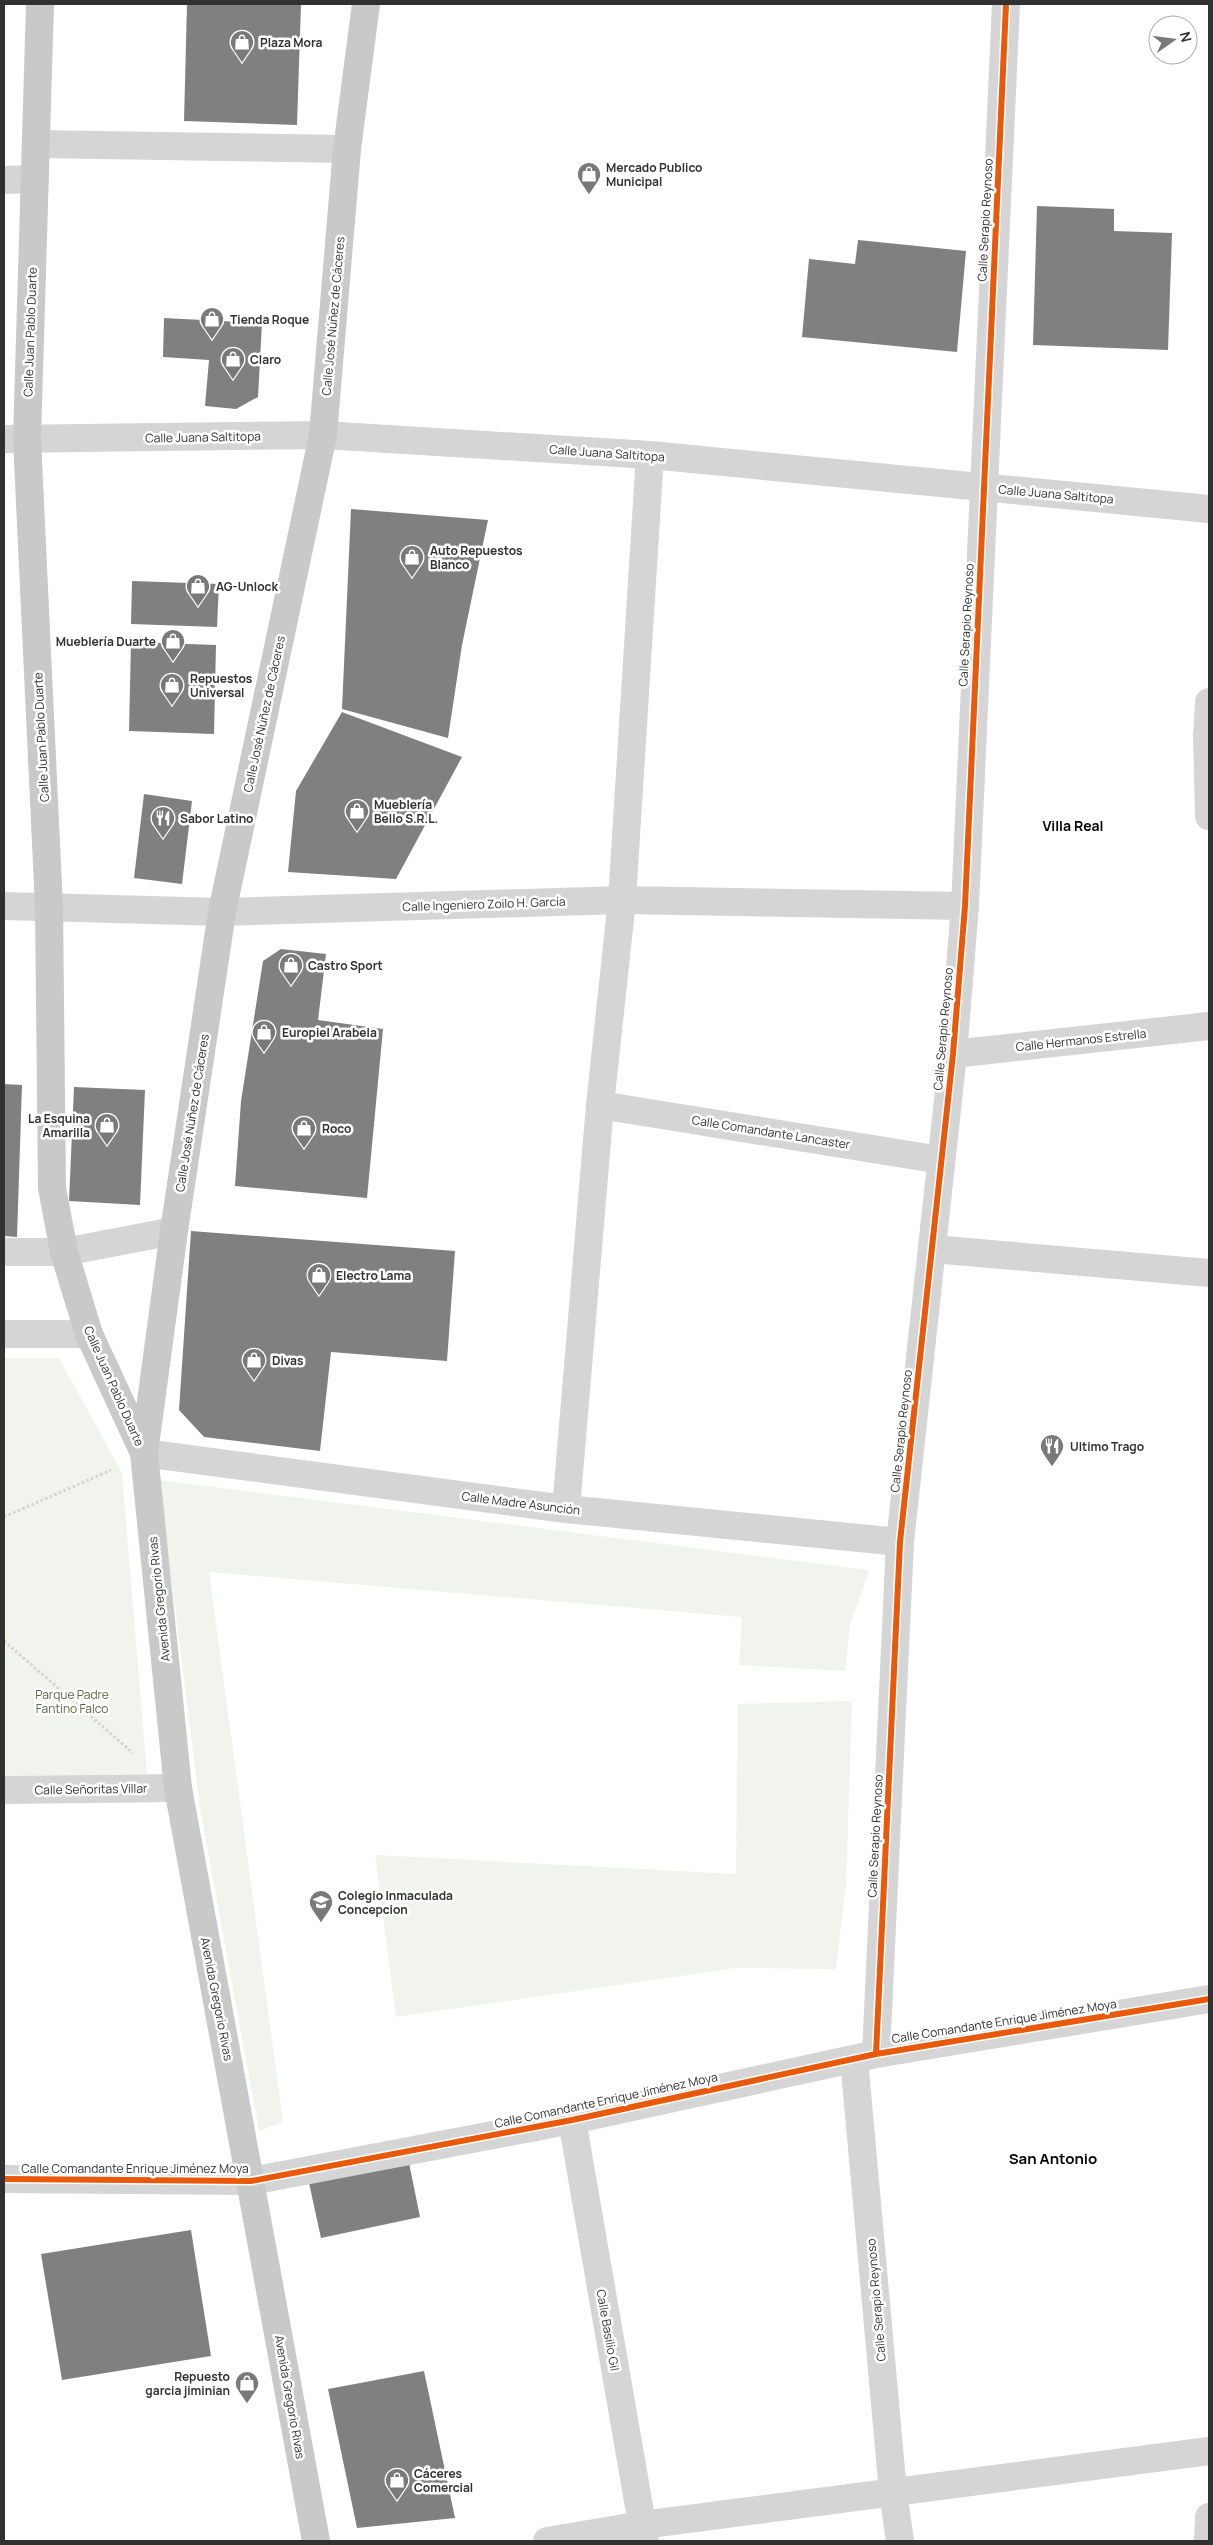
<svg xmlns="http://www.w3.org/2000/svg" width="1213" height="2545" font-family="Manrope,sans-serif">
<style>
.green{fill:#f1f3ed}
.building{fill:#808080}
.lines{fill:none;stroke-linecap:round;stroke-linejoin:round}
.path{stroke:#d4d4d4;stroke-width:3;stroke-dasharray:2.5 2.5;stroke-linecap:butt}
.minor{stroke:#d5d5d5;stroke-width:28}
.major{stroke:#c9c9c9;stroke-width:28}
.cycleway-casing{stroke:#fff;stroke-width:9}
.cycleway{stroke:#e8590c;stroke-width:6}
.labels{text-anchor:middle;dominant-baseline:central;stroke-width:5;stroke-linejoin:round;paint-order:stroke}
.poi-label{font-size:12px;font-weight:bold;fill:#313131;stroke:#fff;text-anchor:start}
.street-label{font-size:12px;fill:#313131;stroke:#fff}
.park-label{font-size:12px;fill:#586943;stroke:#fff}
.neighbourhood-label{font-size:14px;font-weight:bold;fill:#000;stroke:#fff}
.quarter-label{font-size:15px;font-weight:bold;fill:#000;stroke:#fff}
</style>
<rect width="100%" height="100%" fill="#fff"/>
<path class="green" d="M4 1358H59L122 1473 147 1774 4 1776Z
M159 1480 869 1570 850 1626 845 1671 739 1665 742 1617 209 1572 283 2122 259 2131 200 1808Z
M852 1701 846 1884 836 1969 736 1968 396 2017 375 1855 736 1874 738 1704Z"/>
<path class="building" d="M187 4H301L297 125 184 121Z
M1037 206 1114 209V231L1172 233 1168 350 1033 345Z
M858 240 966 251 957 352 802 337 809 259 855 264Z
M164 318 262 323 258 397 236 409 205 406 209 360 163 357Z
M351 509 488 520 462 645 448 738 342 709Z
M132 581 219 584 217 627 131 624Z
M131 642 216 645 214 734 129 731Z
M342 712 462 757 396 879 288 872 296 791Z
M144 794 192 801 182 884 134 878Z
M281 949 326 954 318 1020 383 1029 367 1198 235 1186 241 1101 263 961Z
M4 1084 22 1085 17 1237 4 1236Z
M74 1087 145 1090 140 1205 69 1201Z
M191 1231 455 1251 447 1361 331 1352 320 1451 204 1437 179 1410Z
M409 2163 420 2217 321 2238 309 2183Z
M191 2230 211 2356 62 2380 41 2254Z
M424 2371 455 2518 357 2528 328 2389Z"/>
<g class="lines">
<path class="path" d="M4 1517 111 1470
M4 1641 133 1753"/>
<path class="minor" d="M36 144 347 149
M4 180 35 179
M4 439 323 435 650 455 1209 509
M1209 702 1207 736 1209 816
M4 906 222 912 622 900 965 906
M953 1054 1209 1026
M600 1105 941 1160
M933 1249 1209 1273
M4 1252H64L174 1231
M4 1334H89
M144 1453 566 1509 900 1542
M566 1509 600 1105 622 900 650 455
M4 1790 178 1788
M876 2054 900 1542 953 1054 965 906 1006 4
M854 2059 893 2492 900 2541
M572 2120 645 2541
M4 2179 251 2181 572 2120 876 2054 1209 1999
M547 2541 642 2525 1209 2451
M1208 2541 1209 2517"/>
<path class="major" d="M40 4 27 439 49 907 52 1188 64 1252 89 1334 144 1453
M316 2541 178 1788 144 1453 174 1231 222 912 323 435 347 149 366 4"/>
<g class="cycleway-casing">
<path id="cycleway" d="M876 2054 900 1542 953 1054 965 906 1006 4
M4 2179 251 2181 572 2120 876 2054 1209 1999"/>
</g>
<use href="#cycleway" class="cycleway"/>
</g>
<defs>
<g id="shop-pin" transform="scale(1.25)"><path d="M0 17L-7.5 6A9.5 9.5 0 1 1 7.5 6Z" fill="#797979" stroke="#fff"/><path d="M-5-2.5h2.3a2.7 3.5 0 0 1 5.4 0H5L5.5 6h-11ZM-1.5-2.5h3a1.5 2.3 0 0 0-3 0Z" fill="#fff"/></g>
<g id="restaurant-pin" transform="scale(1.25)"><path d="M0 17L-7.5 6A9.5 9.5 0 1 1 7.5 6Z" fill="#797979" stroke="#fff"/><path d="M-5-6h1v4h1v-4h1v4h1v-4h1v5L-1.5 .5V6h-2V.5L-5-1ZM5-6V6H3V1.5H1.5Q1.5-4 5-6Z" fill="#fff"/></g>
<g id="school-pin" transform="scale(1.25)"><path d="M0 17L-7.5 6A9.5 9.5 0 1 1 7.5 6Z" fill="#797979" stroke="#fff"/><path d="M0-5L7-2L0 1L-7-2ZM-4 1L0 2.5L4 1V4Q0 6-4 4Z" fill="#fff"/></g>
</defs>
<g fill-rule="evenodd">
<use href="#shop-pin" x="242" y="42"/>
<use href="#shop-pin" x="589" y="174"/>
<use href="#shop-pin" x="212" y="319"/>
<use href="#shop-pin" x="233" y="359"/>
<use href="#shop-pin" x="412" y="557"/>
<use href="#shop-pin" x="198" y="586"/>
<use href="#shop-pin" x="173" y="641"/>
<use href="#shop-pin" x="172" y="685"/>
<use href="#shop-pin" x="357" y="811"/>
<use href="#restaurant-pin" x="163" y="818"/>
<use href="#shop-pin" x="291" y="965"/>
<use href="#shop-pin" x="264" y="1032"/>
<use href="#shop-pin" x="107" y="1125"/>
<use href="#shop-pin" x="304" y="1128"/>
<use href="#shop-pin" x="319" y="1275"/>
<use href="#shop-pin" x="254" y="1360"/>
<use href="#restaurant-pin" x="1052" y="1446"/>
<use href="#school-pin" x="321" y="1902"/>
<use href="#shop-pin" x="247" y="2383"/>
<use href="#shop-pin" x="397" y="2480"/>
</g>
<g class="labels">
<g class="poi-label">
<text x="260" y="42">Plaza Mora</text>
<text x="606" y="167">Mercado Publico<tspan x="606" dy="14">Municipal</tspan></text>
<text x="230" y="319">Tienda Roque</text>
<text x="250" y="359">Claro</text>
<text x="430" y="550">Auto Repuestos<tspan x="430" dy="14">Blanco</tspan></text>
<text x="216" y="586">AG-Unlock</text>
<text x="156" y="641" text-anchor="end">Mueblería Duarte</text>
<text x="190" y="678">Repuestos<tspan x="190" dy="14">Universal</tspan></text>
<text x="374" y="804">Mueblería<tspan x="374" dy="14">Bello S.R.L.</tspan></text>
<text x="180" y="818">Sabor Latino</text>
<text x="308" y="965">Castro Sport</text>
<text x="282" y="1032">Europiel Arabela</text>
<text x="90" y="1118" text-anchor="end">La Esquina<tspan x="90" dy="14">Amarilla</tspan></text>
<text x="322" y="1128">Roco</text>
<text x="336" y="1275">Electro Lama</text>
<text x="272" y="1360">Divas</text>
<text x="1070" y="1446">Ultimo Trago</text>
<text x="338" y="1895">Colegio Inmaculada<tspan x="338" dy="14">Concepcion</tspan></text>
<text x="230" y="2376" text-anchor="end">Repuesto<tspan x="230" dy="14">garcia jiminian</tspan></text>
<text x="414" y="2473">Cáceres<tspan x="414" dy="14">Comercial</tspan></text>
</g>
<g class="street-label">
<text transform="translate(985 220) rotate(-87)">Calle Serapio Reynoso</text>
<text transform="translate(333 316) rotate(-85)">Calle José Núñez de Cáceres</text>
<text transform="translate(30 332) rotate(-88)">Calle Juan Pablo Duarte</text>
<text transform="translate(203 437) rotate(-1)">Calle Juana Saltitopa</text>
<text transform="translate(607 453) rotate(4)">Calle Juana Saltitopa</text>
<text transform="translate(1056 494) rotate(5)">Calle Juana Saltitopa</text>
<text transform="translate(966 625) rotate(-87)">Calle Serapio Reynoso</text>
<text transform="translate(264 714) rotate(-78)">Calle José Núñez de Cáceres</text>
<text transform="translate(41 737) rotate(-93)">Calle Juan Pablo Duarte</text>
<text transform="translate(484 904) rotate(-2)">Calle Ingeniero Zoilo H. García</text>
<text transform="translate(943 1029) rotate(-85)">Calle Serapio Reynoso</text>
<text transform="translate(1081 1040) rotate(-6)">Calle Hermanos Estrella</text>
<text transform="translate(192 1113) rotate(-81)">Calle José Núñez de Cáceres</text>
<text transform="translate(771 1132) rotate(9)">Calle Comandante Lancaster</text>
<text transform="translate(114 1386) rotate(66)">Calle Juan Pablo Duarte</text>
<text transform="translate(901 1431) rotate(-84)">Calle Serapio Reynoso</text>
<text transform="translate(521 1503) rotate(7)">Calle Madre Asunción</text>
<text transform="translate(159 1599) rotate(-96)">Avenida Gregorio Rivas</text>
<text transform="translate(91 1789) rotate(-1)">Calle Señoritas Villar</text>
<text transform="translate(875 1836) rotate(-87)">Calle Serapio Reynoso</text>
<text transform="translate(217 1999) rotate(79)">Avenida Gregorio Rivas</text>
<text transform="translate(1004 2021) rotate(-9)">Calle Comandante Enrique Jiménez Moya</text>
<text transform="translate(606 2100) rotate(-12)">Calle Comandante Enrique Jiménez Moya</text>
<text x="135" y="2168">Calle Comandante Enrique Jiménez Moya</text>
<text transform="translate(876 2300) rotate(-95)">Calle Serapio Reynoso</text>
<text transform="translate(608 2330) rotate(80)">Calle Basilio Gil</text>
<text transform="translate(290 2397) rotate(80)">Avenida Gregorio Rivas</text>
</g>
<g class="park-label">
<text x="72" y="1694">Parque Padre<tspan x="72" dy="14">Fantino Falco</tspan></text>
</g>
<g class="neighbourhood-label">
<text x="1073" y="825">Villa Real</text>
</g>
<g class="quarter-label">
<text x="1053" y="2158">San Antonio</text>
</g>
</g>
<rect width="1213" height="2545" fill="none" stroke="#313131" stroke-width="10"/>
<g transform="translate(1173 40) rotate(76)"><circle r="24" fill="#ffffff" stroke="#adadad"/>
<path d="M0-4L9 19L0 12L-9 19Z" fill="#797979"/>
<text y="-8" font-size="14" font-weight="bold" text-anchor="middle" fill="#313131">N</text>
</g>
</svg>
